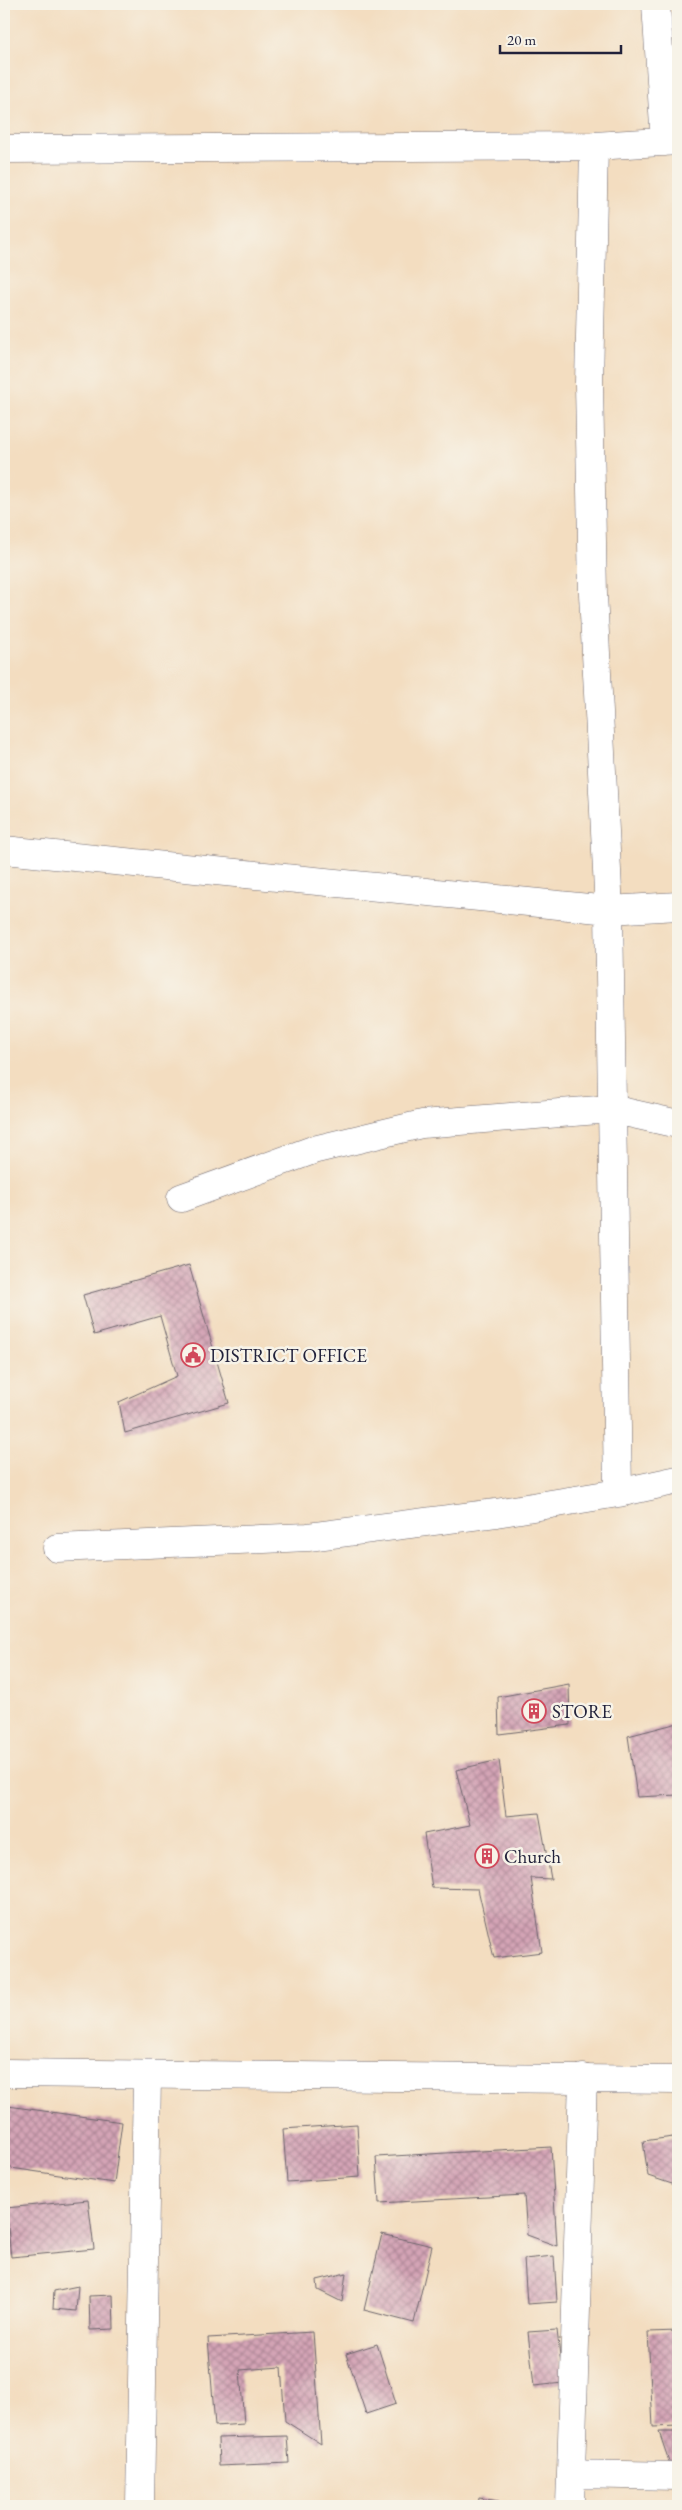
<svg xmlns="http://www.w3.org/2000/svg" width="682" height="2510" font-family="'EB Garamond',serif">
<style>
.building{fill:url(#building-cross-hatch)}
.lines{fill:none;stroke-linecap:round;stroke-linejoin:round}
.street-casing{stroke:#6b636a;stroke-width:29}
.secondary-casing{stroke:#6b636a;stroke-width:29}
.street{stroke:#fff;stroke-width:28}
.secondary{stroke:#fff;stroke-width:28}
.labels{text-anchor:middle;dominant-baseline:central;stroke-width:5;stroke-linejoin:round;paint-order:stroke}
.poi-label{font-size:19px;fill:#22223b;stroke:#f7f3e8;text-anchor:start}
</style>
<defs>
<pattern id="building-cross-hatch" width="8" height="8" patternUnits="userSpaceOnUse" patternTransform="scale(1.25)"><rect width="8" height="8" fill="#d4a4b6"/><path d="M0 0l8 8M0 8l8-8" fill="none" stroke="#ac8595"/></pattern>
</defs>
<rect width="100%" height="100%" fill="#f7f3e8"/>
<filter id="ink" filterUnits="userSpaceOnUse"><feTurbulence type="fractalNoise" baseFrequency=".02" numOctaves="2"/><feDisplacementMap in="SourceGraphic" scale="10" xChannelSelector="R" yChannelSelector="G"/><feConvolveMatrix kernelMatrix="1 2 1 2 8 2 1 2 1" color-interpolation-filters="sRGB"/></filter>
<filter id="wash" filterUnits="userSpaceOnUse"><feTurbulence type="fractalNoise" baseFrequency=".0096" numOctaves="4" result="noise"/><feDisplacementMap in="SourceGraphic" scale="20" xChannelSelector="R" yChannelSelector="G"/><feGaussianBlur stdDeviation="1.12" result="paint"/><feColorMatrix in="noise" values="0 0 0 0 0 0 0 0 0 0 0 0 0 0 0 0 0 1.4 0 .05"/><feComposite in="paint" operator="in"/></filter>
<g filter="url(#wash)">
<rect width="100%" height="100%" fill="#f3ddc0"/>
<g id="blocks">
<path class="building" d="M189 1265 229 1403 125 1433 119 1402 177 1376 160 1316 94 1335 83 1295Z
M569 1684 570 1725 499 1734 498 1697Z
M678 1723V1795L637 1797 628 1736Z
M499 1760 506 1816 539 1813 551 1879 531 1878 542 1952 494 1958 478 1889 432 1888 424 1834 470 1825 456 1770Z
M8 2106 122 2122 114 2183 4 2167V2140Z
M357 2124 360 2177 287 2182 283 2129Z
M673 2137 678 2169V2186L648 2176 643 2141Z
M551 2147 557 2246 527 2235 524 2195 379 2203 376 2157Z
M88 2200 94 2249 11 2257 6 2208Z
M382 2234 432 2246 414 2323 364 2310Z
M554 2256 557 2302 527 2304 524 2259Z
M346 2273 342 2302 318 2290 317 2280Z
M78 2286 76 2311 53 2309 54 2291Z
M113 2295 114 2329 90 2330 89 2296Z
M557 2330 563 2383 534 2386 528 2332Z
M678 2331V2426L653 2427 648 2332Z
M313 2332 321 2444 285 2421 281 2367 240 2370 244 2424 215 2426 208 2338Z
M377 2344 396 2404 366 2414 346 2354Z
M659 2432H678V2467H671Z
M287 2436 289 2463 219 2466 218 2438Z
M479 2498 499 2501V2506H478Z"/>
</g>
</g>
<g filter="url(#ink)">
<use href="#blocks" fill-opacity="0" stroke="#6b636a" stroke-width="1"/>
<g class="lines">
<g class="street-casing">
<path id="street" d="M656 4 665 142
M594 146 589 384 593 594 609 910 618 1493
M4 149 594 146 678 141
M4 850 609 910 678 906
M181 1198 313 1150 422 1124 611 1109 678 1124
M57 1548 308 1537 496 1513 618 1493 678 1480
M571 2474 678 2476
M140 2506 147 2076
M570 2506 583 2078"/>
</g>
<g class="secondary-casing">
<path id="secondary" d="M4 2073 678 2080"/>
</g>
<use href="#street" class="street"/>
<use href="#secondary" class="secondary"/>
</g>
</g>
<defs>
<g id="civic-ring" transform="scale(1.25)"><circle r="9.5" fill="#f7f3e8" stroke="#d1495b" stroke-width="1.5"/><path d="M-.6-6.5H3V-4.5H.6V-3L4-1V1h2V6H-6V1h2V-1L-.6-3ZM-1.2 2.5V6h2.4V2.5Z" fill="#d1495b"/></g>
<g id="building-ring" transform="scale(1.25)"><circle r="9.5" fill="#f7f3e8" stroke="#d1495b" stroke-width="1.5"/><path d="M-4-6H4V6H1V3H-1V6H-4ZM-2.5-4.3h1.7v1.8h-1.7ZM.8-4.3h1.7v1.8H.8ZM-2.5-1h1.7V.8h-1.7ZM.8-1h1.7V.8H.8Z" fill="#d1495b"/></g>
</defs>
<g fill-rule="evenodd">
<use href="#civic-ring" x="193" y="1355"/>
<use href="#building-ring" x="534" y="1711"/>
<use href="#building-ring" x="487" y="1856"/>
</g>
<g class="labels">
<g class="poi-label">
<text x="210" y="1355">DISTRICT OFFICE</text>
<text x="552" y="1711">STORE</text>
<text x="504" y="1856">Church</text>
</g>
</g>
<rect width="682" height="2510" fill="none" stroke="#f7f3e8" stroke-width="20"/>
<path d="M500 45v8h121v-8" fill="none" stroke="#22223b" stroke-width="2.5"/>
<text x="507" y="45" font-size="15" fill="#22223b" stroke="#f7f3e8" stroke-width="4" paint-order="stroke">20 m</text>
</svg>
